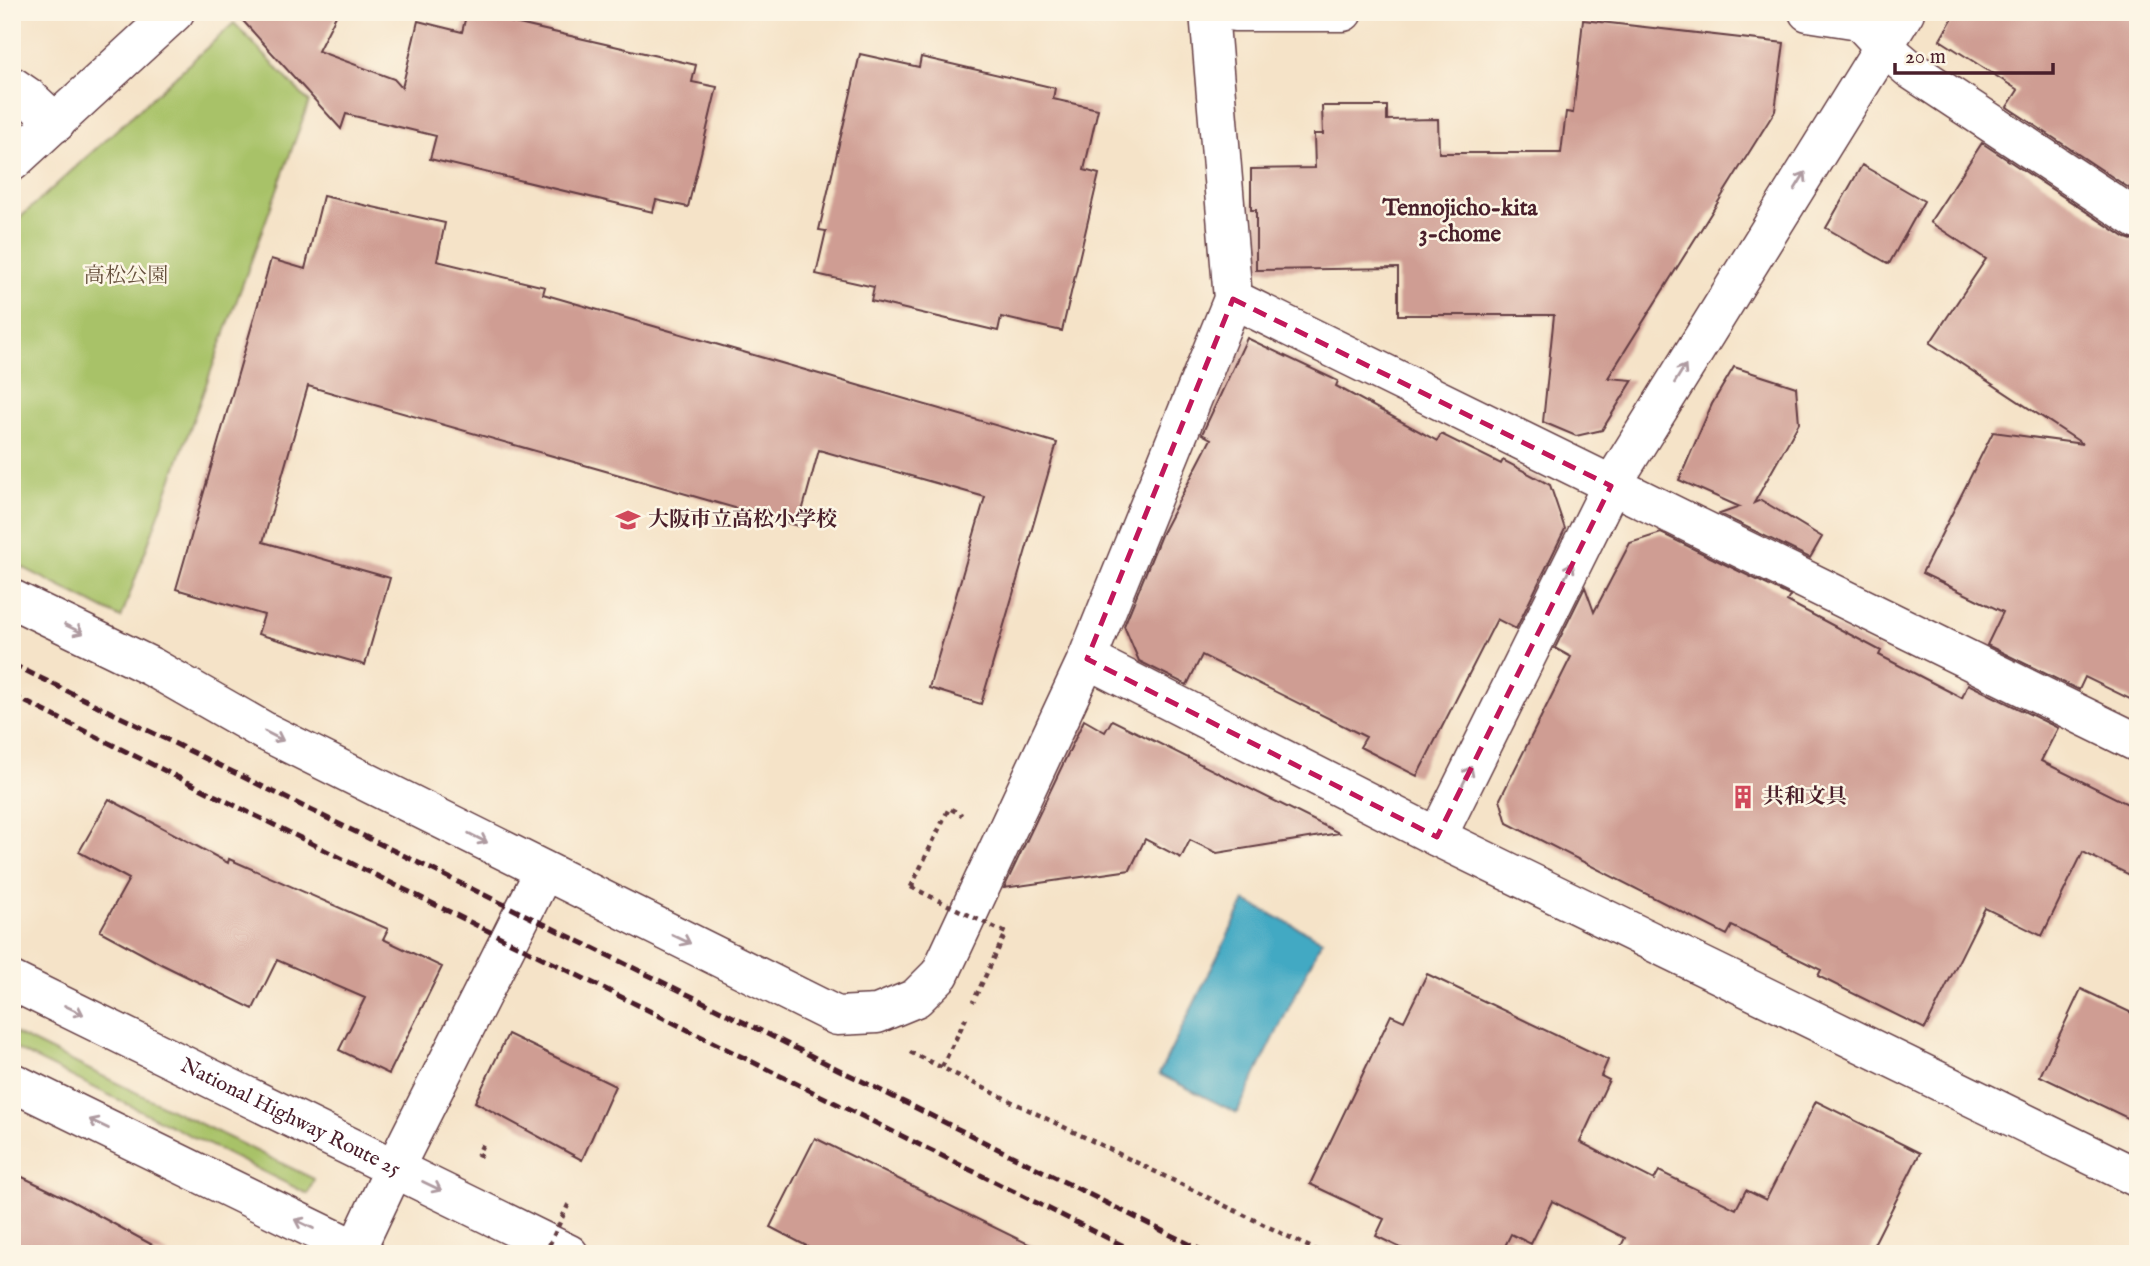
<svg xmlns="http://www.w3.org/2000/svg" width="2150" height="1266" font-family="'IM FELL English','Noto Serif JP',serif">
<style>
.green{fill:#a8c268;stroke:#79704a;stroke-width:2}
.water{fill:#43a9c3;stroke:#466477;stroke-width:2}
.building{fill:#cf9d93}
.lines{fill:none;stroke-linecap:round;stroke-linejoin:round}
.minor-casing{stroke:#643c43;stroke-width:41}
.tertiary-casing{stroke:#643c43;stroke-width:41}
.trunk-casing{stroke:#643c43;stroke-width:41}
.path{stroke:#643c43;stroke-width:4.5;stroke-dasharray:5 5;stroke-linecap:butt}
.minor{stroke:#fff;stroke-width:38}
.tertiary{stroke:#fff;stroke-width:38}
.trunk{stroke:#fff;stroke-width:38}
.rail{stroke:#4a1f2b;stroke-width:5;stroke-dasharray:10 5;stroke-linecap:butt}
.path-bridge{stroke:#643c43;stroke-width:4.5;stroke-dasharray:5 5;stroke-linecap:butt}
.oneway{stroke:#ae9aa0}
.marked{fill:none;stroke:#c2185b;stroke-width:5;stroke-dasharray:14 9;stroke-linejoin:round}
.labels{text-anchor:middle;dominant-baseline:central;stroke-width:5;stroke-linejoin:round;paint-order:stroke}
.park-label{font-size:21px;fill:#66503d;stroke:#fcf5e5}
.poi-label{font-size:21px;font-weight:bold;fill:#4a1f2b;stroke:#fcf5e5;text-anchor:start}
.street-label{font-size:21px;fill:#4a1f2b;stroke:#fcf5e5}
.neighbourhood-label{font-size:23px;font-weight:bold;fill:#4a1f2b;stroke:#fcf5e5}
</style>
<rect width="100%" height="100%" fill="#fcf5e5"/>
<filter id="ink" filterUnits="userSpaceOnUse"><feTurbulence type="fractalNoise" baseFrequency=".0143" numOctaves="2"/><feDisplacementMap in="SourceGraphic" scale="14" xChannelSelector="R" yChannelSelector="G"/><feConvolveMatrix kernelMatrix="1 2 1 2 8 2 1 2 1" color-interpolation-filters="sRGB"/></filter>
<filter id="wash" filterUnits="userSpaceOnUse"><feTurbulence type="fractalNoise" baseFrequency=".00686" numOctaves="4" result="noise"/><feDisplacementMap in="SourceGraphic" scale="28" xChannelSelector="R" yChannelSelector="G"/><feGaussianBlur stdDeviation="1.57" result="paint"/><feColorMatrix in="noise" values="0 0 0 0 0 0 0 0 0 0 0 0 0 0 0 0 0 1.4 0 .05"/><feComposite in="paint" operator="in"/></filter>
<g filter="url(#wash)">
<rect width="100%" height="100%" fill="#f5e3c8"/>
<path class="green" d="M234 23 309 102 121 618 12 562V225Z
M12 1032 314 1179 308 1194 12 1047Z"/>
<path class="water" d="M1245 901 1322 940 1237 1113 1159 1074Z"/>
<g id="blocks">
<path class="building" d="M235 12H338L318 51 394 79 402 88 418 21 462 32 467 12 696 65 692 82 717 87 688 207 656 200 653 212 430 159 436 136 346 114 341 129Z
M1956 12H2138V194L2007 107 2018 90 1940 40Z
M1583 20 1784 43 1775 111 1608 378 1633 380 1602 430 1576 436 1543 422 1554 315H1398V268L1256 270V210H1251V169L1315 168 1314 134H1323L1322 106H1387V120L1438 119 1439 153H1561L1566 112 1573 113Z
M860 54 919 67 921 57 1055 88 1053 99 1098 109 1084 170 1099 174 1062 331 1001 317 998 331 871 301 874 287 816 274 826 231 819 230Z
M1982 143 2126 238 2138 242V703L2085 677 2079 690 1987 645 2003 612 1922 573 1993 432 2083 444 1930 343 1986 259 1930 222Z
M1862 165 1924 201 1889 264 1826 228Z
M323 196 445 223 437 261 545 287 543 294 1057 443 981 704 929 688 985 497 819 450 798 526 308 386 263 542 390 578 365 665 258 634 264 615 176 589 271 259 305 269Z
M1247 338 1338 381 1336 386 1437 441 1441 434 1501 464 1503 460 1550 485 1565 529 1516 629 1497 619 1417 776 1360 747 1366 737 1202 655 1187 685 1139 661 1124 626 1161 535 1211 439 1202 434Z
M1734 367 1796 387 1799 423 1754 503 1761 500 1822 537 1810 558 1720 514 1740 507 1679 480 1712 404Z
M1661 533 1790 596 1787 601 1881 651 1879 655 1962 698 1968 684 2058 728 2041 761 2138 809V879L2083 852 2042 936 1985 908 1925 1029 1818 976 1821 970 1732 926 1727 935 1507 823 1500 799 1571 657 1555 648 1585 587 1594 612 1630 543Z
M1084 720 1105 732 1112 720 1339 833 1217 853 1190 840 1181 858 1145 839 1130 870 1004 888Z
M109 799 228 863 229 859 388 929 383 939 442 967 389 1074 339 1050 365 998 277 960 253 1009 161 964 100 931 129 879 79 852Z
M1427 974 1608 1060 1601 1076 1609 1080 1580 1142 1654 1180 1659 1171 1736 1209 1746 1190 1766 1200 1816 1101 1920 1153 1869 1254H1617L1625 1238 1552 1201 1531 1244 1511 1234 1501 1254H1413L1376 1236 1384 1219 1310 1184 1391 1015 1404 1021Z
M2081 989 2138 1016V1123L2040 1076Z
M508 1034 615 1086 582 1160 475 1102Z
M815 1138 927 1193 926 1194 1049 1254H822L770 1227Z
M12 1172 70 1200 169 1254H12Z"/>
</g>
</g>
<g filter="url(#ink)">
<use href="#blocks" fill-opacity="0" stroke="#643c43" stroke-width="2"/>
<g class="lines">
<g class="minor-casing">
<path id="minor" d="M1884 47 1911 70 2138 220
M12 86 28 97 56 123
M1233 299 2138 743
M12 599 152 667 264 731 837 1016 877 1014 916 998 940 974 1087 659 1233 299 1209 12
M1437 837 1611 486 1905 12
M354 1254 395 1167 544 871"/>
</g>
<g class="tertiary-casing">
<path id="tertiary" d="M1234 12H1343
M1808 12 1859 20 1884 47
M12 162 175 12
M1087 659 1437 837 2138 1178"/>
</g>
<g class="trunk-casing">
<g id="trunk">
<path id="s1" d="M12 981 569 1254"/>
<path d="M12 1082 365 1254"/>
</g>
</g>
<path class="path" d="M911 887 949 808 962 815
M910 1052 1324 1254
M942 1067 966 1018
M482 1156 478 1154 484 1142"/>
<use href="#minor" class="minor"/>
<use href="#tertiary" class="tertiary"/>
<use href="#trunk" class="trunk"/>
<path class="rail" d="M12 664 689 995 1209 1254
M12 695 1140 1254"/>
<path class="path-bridge" d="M911 887 1006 933 973 1002
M545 1254 570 1201"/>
</g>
<defs><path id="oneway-shaft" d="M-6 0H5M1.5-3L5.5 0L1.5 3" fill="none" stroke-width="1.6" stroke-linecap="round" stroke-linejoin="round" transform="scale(1.75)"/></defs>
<g class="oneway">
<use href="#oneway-shaft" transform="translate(1800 181) rotate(-58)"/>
<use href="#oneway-shaft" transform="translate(1680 374) rotate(-58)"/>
<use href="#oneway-shaft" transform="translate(1568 572) rotate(-64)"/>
<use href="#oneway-shaft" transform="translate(74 629) rotate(26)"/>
<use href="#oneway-shaft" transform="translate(274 736) rotate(27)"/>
<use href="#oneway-shaft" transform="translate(1467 776) rotate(-64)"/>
<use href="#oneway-shaft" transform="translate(478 838) rotate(27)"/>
<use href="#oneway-shaft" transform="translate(681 939) rotate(26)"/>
<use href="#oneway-shaft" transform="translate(74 1010) rotate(26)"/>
<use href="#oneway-shaft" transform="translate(99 1124) rotate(-154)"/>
<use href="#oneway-shaft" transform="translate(432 1186) rotate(26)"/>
<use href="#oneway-shaft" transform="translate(304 1224) rotate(-154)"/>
</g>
</g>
<path class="marked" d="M1233 299 1611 486 1437 837 1087 659Z"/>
<defs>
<g id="school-bare" transform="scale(1.89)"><path d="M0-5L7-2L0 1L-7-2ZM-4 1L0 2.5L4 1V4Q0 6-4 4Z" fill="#d1495b" stroke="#fcf5e5" stroke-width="2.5" paint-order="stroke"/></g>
<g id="building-bare" transform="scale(1.89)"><path d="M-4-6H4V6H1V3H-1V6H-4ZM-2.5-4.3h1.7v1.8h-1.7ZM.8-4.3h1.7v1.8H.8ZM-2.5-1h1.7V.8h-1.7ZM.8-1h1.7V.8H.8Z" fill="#d1495b" stroke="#fcf5e5" stroke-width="2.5" paint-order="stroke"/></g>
</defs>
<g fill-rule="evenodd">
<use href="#school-bare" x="628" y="520"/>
<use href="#building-bare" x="1743" y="797"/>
</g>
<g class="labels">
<g class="park-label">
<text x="126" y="276">高松公園</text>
</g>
<g class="poi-label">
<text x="648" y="520">大阪市立高松小学校</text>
<text x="1763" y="797">共和文具</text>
</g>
<g class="street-label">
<text stroke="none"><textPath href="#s1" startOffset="310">National Highway Route 25</textPath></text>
</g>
<g class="neighbourhood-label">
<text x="1460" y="208">Tennojicho-kita<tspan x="1460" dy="26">3-chome</tspan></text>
</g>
</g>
<rect width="2150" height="1266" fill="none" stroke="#fcf5e5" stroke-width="42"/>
<path d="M1895 63v10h158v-10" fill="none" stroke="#4a1f2b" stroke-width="3.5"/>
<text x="1905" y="63" font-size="21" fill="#4a1f2b" stroke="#fcf5e5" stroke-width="5" paint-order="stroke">20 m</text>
</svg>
